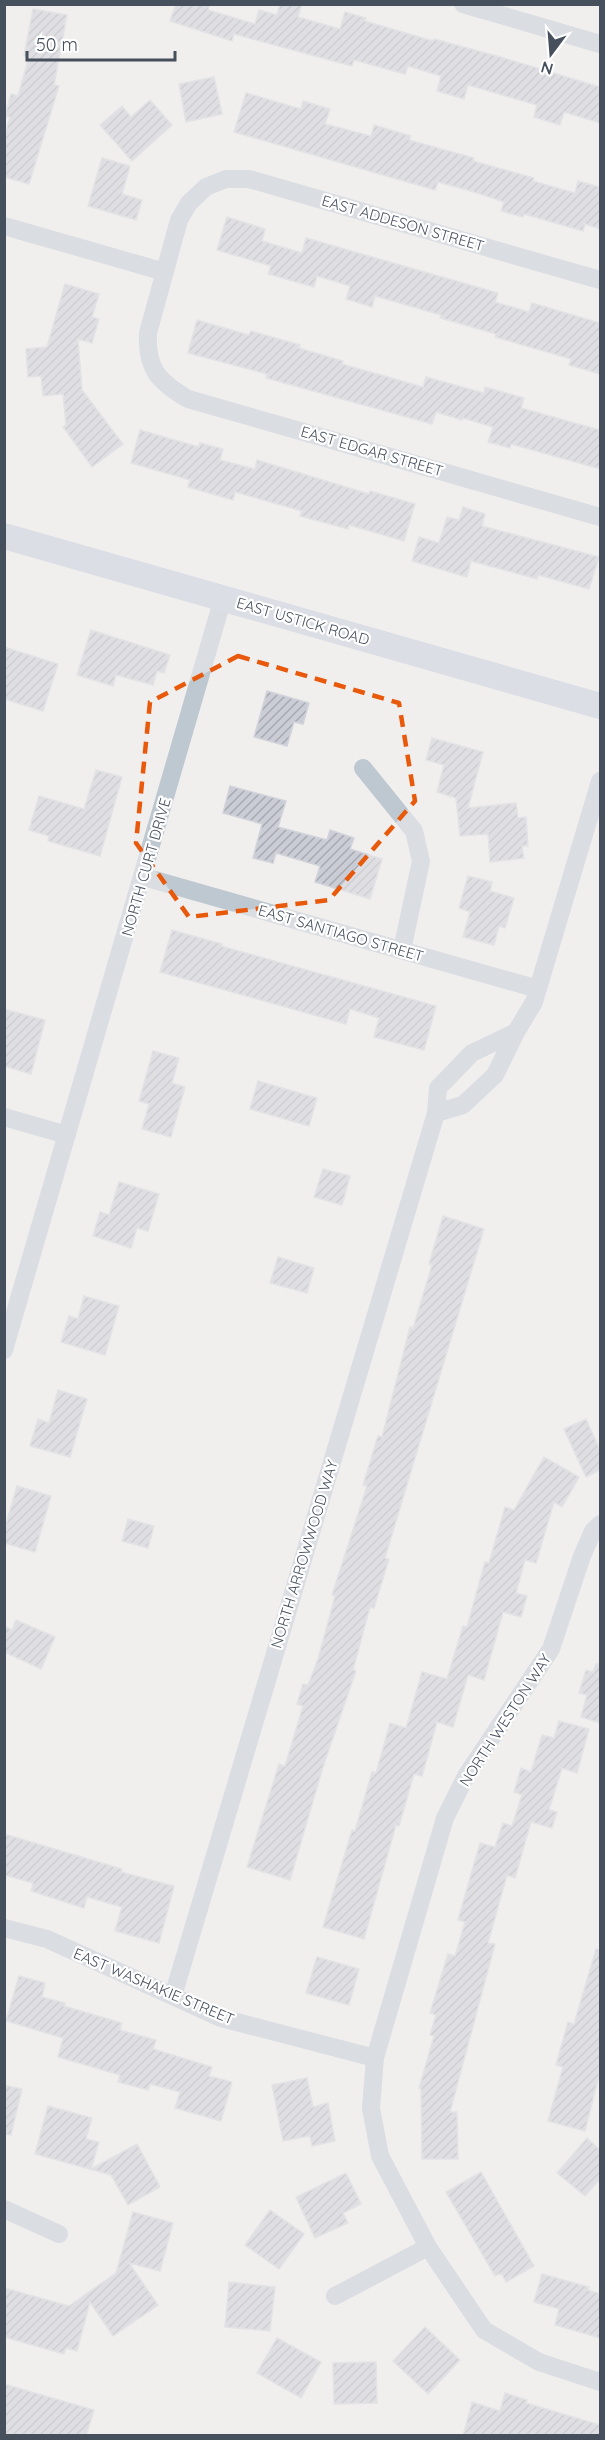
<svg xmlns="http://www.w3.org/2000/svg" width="605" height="2440" font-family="Quicksand,sans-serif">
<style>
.building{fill:url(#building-hatch);stroke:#d2d4db;stroke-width:1.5}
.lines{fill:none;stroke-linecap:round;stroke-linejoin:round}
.street{stroke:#bec8d1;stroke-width:18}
.secondary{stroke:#c0cad9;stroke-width:26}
.marked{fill:none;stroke:#e8590c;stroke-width:4.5;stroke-dasharray:12 8;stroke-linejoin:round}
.labels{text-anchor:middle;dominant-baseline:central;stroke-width:4.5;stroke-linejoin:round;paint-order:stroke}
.street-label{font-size:15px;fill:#46505d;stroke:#fff}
</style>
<defs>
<pattern id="building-hatch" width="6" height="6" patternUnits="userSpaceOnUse" patternTransform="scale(1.5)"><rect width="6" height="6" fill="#cacdd5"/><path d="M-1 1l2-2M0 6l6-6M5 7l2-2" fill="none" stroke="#a6a9b0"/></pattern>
</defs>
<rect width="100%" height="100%" fill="#f1efee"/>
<path class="building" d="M176 4H210L208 10 255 24 259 10 277 15 280 4H302L298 17 340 29 345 12 366 18 365 21 433 41 434 39 497 56 600 87V123L564 112 560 125 534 117 537 105 468 85 464 99 437 91 441 76 408 66 405 74 354 60 352 66 234 34 232 41 170 21Z
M33 9 67 15 54 85 59 86 29 184 4 177V138L10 117 5 116 11 94 18 96 29 57 24 56Z
M214 77 222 114 186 122 179 84Z
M246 93 301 109 303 101 330 109 325 124 371 136 374 125 411 136 409 140 474 158 473 161 534 178 533 181 575 193 578 181 600 187V229L585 224 583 231 524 214 523 217 501 211 504 202 474 192 438 182 435 190 234 132Z
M150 100 172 125 132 161 100 125 122 106 131 117Z
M102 158 130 166 122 194 142 200 136 220 88 206Z
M227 217 265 229 262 241 302 253 306 238 498 293 495 302 529 312 532 303 600 323V374L569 365 571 359 495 337 496 334 440 318 441 315 375 296 372 307 346 299 350 286 317 276 314 287 268 274 271 266 217 250Z
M65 284 99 294 92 317 99 319 92 343 78 339 82 390 123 444 92 467 63 427 66 425 63 394 43 396 41 376 28 377 26 349 47 347Z
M197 320 249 335 251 331 300 345 299 348 343 361 342 364 423 387 426 377 484 393 485 387 524 398 521 408 600 430V469L511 444 510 448 488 442 493 427 463 418 462 420 436 412 432 424 266 378 267 374 188 353Z
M140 430 199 447 200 443 223 449 220 460 255 469 257 460 369 494 370 491 415 504 404 541 349 525 348 529 300 516 302 511 235 492 233 500 188 487 190 480 131 463Z
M463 507 485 514 482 526 599 557 589 589 538 575 537 579 471 561 467 577 412 561 419 537 439 543 447 517 459 520Z
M91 630 170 655 164 673 157 671 153 685 116 675 113 686 77 675Z
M4 647 58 664 43 711 4 699Z
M267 691 309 703 303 724 294 722 287 746 254 737Z
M432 738 483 752 468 808 516 803 518 818 526 817 528 846H522L524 858 490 862 488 834 460 836 456 798 437 792 444 765 426 760Z
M96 770 122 777 100 856 48 841 49 836 29 830 39 796 84 809Z
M230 786 286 801 278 827 327 840 330 830 354 838 350 849 382 859 370 899 315 882 320 866 276 853 273 863 253 858 262 824 223 813Z
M468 876 492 882 490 891 514 898 505 928 499 926 494 945 463 937 470 912 459 908Z
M172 930 222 944 221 946 436 1006 424 1050 374 1037 379 1018 350 1009 346 1024 160 972Z
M4 1009 45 1020 31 1074 4 1066Z
M153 1051 179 1058 172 1083 185 1087 171 1137 142 1129 149 1104 139 1101Z
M258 1081 317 1098 309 1126 250 1109Z
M323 1169 350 1176 342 1205 314 1197Z
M119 1182 159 1194 148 1231 137 1228 131 1248 93 1236 100 1212 109 1215Z
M443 1216 484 1229 385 1558 389 1559 374 1608 370 1607 353 1670 356 1671 323 1767 290 1880 247 1867 279 1764 285 1766 303 1706 297 1704 303 1684 308 1685 318 1659 335 1596 332 1595 367 1486 363 1485 378 1436 382 1437 410 1327 413 1328 432 1265 429 1264Z
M278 1257 314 1268 307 1293 270 1283Z
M84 1296 119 1306 105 1355 61 1342 69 1316 78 1319Z
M58 1390 87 1399 70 1457 30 1446 38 1419 49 1423Z
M586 1419 600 1450V1470L586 1477 564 1429Z
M544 1457 579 1477 562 1507 554 1502 536 1563 525 1560 516 1593 527 1596 521 1617 503 1612 484 1680 468 1675 453 1727 437 1722 422 1776 414 1774 399 1826 396 1825 364 1939 323 1927 352 1830 355 1831 372 1772 376 1773 390 1723 406 1728 422 1672 447 1679 463 1626 467 1627 485 1562 489 1563 505 1507 514 1510Z
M17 1486 51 1496 35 1552 4 1543V1531Z
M128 1519 154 1526 148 1548 122 1541Z
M16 1620 55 1637 41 1669 4 1652V1626L12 1630Z
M596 1664H600V1723L581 1717 587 1695 579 1693 586 1670 593 1672Z
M559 1721 589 1729 577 1773 562 1768 549 1810 557 1812 552 1828 531 1822 515 1878 507 1875 488 1943 495 1944 450 2112H457L458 2159H422L421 2088H419L434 2036 430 2035 436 2015 430 2013 448 1954 455 1956 465 1922 458 1920 480 1843 495 1847 503 1823 512 1826 522 1795 514 1792 521 1768 531 1772 542 1735 554 1738Z
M4 1834 122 1869 121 1872 174 1886 159 1943 115 1931 122 1907 87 1897 84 1908 31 1891 33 1883 4 1875Z
M596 1949 600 1950V2072L585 2131 548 2121 563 2067 556 2065 568 2022 574 2024Z
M317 1957 359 1969 349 2005 306 1993Z
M19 1976 45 1983 42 1997 65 2003 64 2006 122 2023 120 2030 156 2040 153 2049 212 2067 209 2076 232 2082 221 2121 175 2108 180 2092 150 2084 148 2090 118 2082 120 2075 58 2057 63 2038 6 2021Z
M307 2078 313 2107 328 2103 335 2141 312 2146 310 2136 283 2141 272 2085Z
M4 2085 22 2089 11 2135 4 2134Z
M48 2106 92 2118 86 2139 99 2142 91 2169 137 2144 160 2187 128 2205 111 2175 35 2154Z
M587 2138 600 2150V2179L585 2196 557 2173Z
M481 2172 534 2266 506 2282 501 2273 495 2276 446 2192Z
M346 2173 361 2204 343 2213 348 2223 315 2238 296 2197Z
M270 2210 304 2234 279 2269 245 2245Z
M133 2212 173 2223 160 2271 129 2263 158 2305 113 2336 90 2302 77 2351 66 2348 64 2354 4 2337V2288L69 2306 116 2273Z
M542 2274 589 2287 588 2290 600 2294V2338L555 2325 559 2309 534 2302Z
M229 2282 275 2287 270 2331 225 2327Z
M425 2327 460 2360 428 2394 393 2361Z
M277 2338 321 2362 301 2398 257 2373Z
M376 2362 377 2403 334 2404 333 2363Z
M4 2384 94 2410 86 2436H4Z
M505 2393 527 2400 526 2403 600 2425V2436H463L472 2402 500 2411Z"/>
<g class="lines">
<path class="street" d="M463 4 600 44
M4 226 165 272
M600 280 249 179H226L206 187 189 203 179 220 148 333C146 369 159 382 188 399L600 517
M363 768 414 831 421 861 402 950
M144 877 538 989
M516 1032 534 1002 600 781
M4 1117 67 1135
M4 1350 223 598
M600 1524 593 1531 582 1556 551 1649 466 1776 445 1818 375 2058 371 2108 380 2156 428 2247 484 2330 539 2362 600 2382
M4 1928 47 1939 221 2018 375 2058
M173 1996 436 1113 438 1088 472 1053 516 1032 495 1075 463 1105 436 1113
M4 2209 59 2234
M335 2296 428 2247"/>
<path class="secondary" d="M4 536 600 706"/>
</g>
<path d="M0 0H605V2440H0ZM238 656 399 703 415 801 329 900 189 917 136 843 150 702Z" fill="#f1efee" fill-opacity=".55" fill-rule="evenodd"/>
<path class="marked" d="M238 656 399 703 415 801 329 900 189 917 136 843 150 702Z"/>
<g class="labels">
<g class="street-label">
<text transform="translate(403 223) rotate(16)">EAST ADDESON STREET</text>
<text transform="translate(372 451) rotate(16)">EAST EDGAR STREET</text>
<text transform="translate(303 621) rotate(16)">EAST USTICK ROAD</text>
<text transform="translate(146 867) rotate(-74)">NORTH CURT DRIVE</text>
<text transform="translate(341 933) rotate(16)">EAST SANTIAGO STREET</text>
<text transform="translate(304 1554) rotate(-73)">NORTH ARROWWOOD WAY</text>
<text transform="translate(505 1720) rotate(-57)">NORTH WESTON WAY</text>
<text transform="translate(154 1986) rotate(23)">EAST WASHAKIE STREET</text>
</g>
</g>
<rect width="605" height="2440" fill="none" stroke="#46505d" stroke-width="12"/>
<g transform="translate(551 54) rotate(196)" stroke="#ffffff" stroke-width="4.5" paint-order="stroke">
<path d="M0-4.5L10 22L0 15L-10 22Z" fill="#46505d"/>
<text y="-9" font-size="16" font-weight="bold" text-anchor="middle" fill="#46505d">N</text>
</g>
<path d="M27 51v9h148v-9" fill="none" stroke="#46505d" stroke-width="3"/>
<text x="36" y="51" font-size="18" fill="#46505d" stroke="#ffffff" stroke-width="4.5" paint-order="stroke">50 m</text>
</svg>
